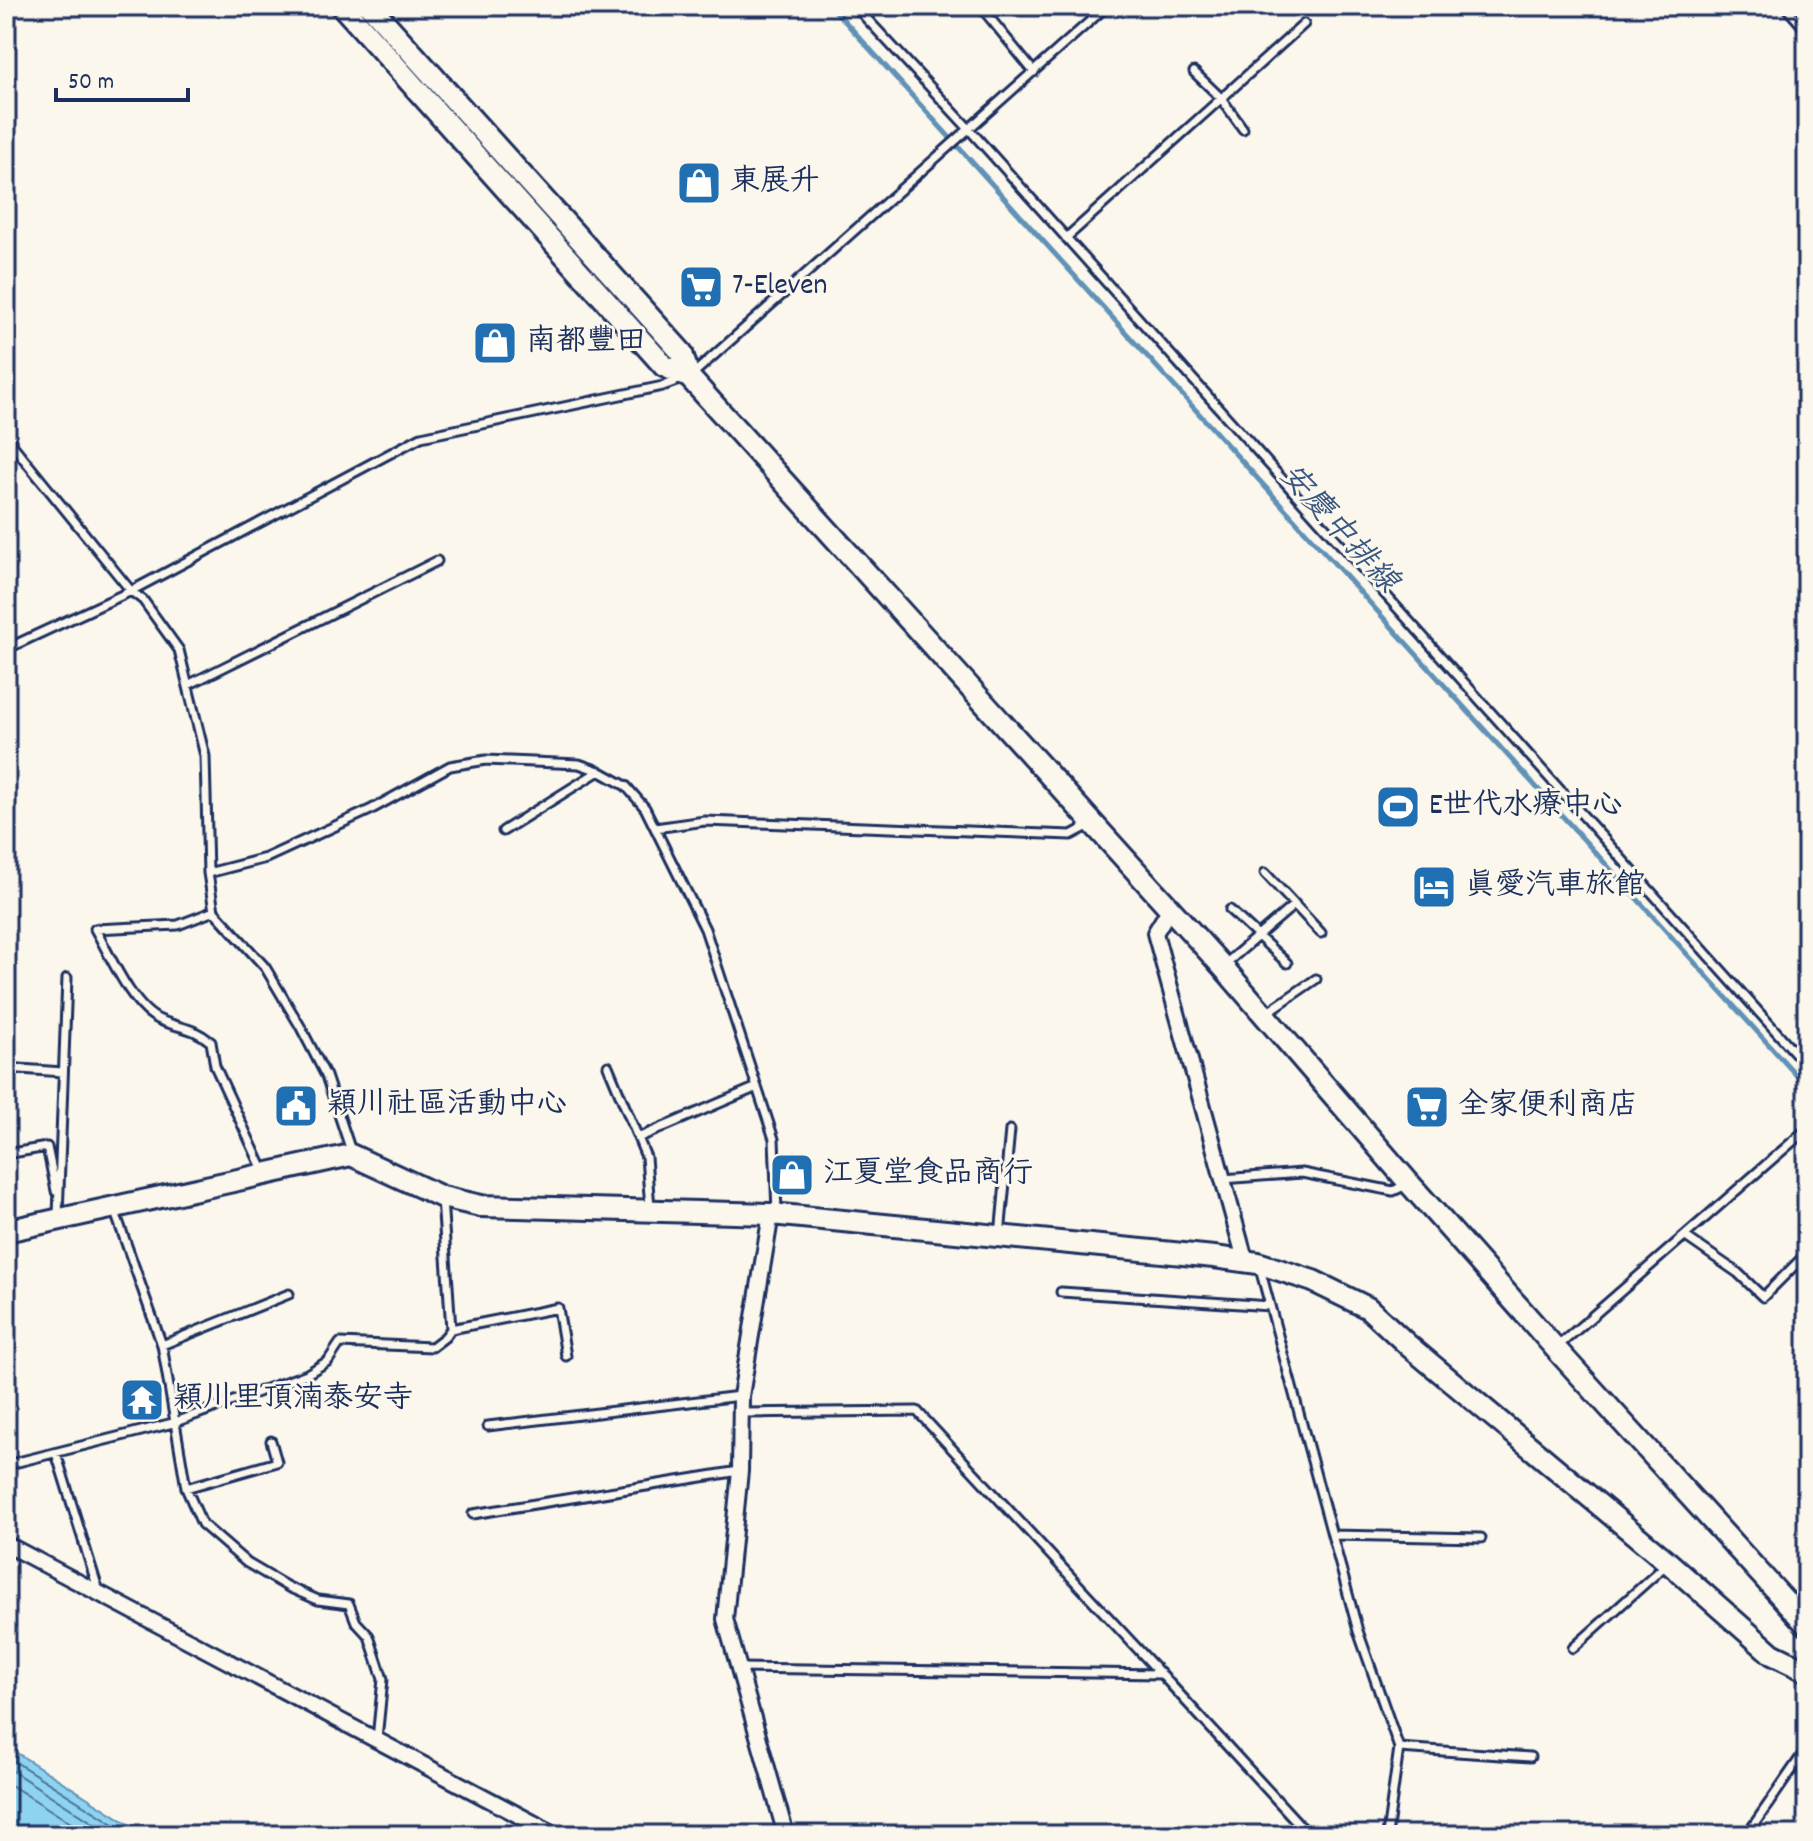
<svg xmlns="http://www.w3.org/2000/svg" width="1813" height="1841" font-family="Dekko,'LXGW WenKai TC',sans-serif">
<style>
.water{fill:#8ed3f0;stroke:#6091b6;stroke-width:2}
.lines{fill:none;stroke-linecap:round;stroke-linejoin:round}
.shore{stroke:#497198;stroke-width:2}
.stream{stroke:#6091b6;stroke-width:5}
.lane-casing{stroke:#1b2f5e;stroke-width:13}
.street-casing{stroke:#1b2f5e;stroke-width:20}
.secondary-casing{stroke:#1b2f5e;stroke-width:26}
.lane{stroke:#fbf7ec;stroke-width:7}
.street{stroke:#fbf7ec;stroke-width:14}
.secondary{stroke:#fbf7ec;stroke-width:20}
.labels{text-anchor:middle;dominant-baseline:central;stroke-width:6;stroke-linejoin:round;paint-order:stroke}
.poi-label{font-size:30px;fill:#1b2f5e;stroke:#fbf7ec;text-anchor:start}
.water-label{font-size:32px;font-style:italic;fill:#385882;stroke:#fbf7ec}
</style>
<rect width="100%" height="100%" fill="#fbf7ec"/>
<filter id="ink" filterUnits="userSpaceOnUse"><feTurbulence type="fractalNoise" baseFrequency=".0125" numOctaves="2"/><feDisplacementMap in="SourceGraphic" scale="16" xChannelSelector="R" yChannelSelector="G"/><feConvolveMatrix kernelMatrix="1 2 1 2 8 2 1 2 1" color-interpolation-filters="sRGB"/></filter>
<g filter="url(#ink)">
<path class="water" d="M6 1746 146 1835H6Z"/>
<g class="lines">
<path class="shore" d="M6 1756 131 1835
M6 1767 112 1835
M6 1782 90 1835"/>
<path class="stream" d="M831 6 1807 1087"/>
<g class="lane-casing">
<path id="lane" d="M855 6 969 129 1807 1066
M1785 6 1807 31
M985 12 1034 72
M1194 72 1221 98 1243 129
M1066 238 1304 24
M693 374 1107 6
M6 437 131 591 421 437 663 386 682 379
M6 649 131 591 143 600 179 650 205 756 208 873 266 858 370 810 450 766 486 760 579 764 599 771 626 786 645 808 705 929 774 1139 777 1212
M188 685 437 561
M655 828 705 821 1071 835 1090 825
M503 831 599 771
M208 873 214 911 265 967 300 1026 326 1076 351 1151
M1265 873 1321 933
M1230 910 1287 963
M214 911 178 925 95 929C110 955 132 1008 160 1020 181 1029 191 1026 211 1042L215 1066 264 1172
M1224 965 1295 904
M1265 1014 1316 979
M608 1066 646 1157 650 1208
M6 1068 63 1072
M640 1137 757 1087
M6 1154 47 1147 56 1191
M1223 1179 1302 1173 1393 1191 1406 1185
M114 1209 162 1345 186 1488 202 1524 247 1563 288 1587 318 1600 349 1604 356 1622 369 1636 383 1679 377 1739
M58 1216 67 978
M1000 1235 1010 1130
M1686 1237 1738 1273 1763 1297 1807 1253
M1259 1265 1358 1631 1399 1748 1387 1835
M1061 1292 1270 1306
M451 1329 558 1308 566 1356
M162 1345 289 1294
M1557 1347 1807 1129
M488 1426 740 1396
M56 1453 99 1592
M6 1465 173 1423 307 1374 328 1361 340 1343 432 1347 445 1337 451 1329 442 1199
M186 1488 277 1462 271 1441
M473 1514 739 1471
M1332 1535 1481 1538
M1573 1648 1667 1564
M739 1668 1161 1674 917 1411 741 1413
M1161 1674 1309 1835
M1399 1748 1530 1757
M1751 1829 1807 1748"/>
</g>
<g class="street-casing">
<path id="street" d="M1169 910 1155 933 1246 1263
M771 1214 741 1396 740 1471 725 1619 786 1835
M6 1544 556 1835"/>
</g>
<g class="secondary-casing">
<path id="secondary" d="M342 6 664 366 689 377 1222 966 1409 1183 1556 1349 1807 1625
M370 6 682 353 689 377
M6 1231 351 1155 442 1197 481 1206 771 1214 1214 1257 1258 1263 1313 1281 1368 1308 1409 1346 1669 1563 1772 1654 1807 1671"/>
</g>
<use href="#lane" class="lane"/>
<use href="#street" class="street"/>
<use href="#secondary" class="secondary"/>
</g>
</g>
<defs>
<g id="shop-square" transform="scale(2.3)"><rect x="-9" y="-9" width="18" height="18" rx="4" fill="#1f6fb2" stroke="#fbf7ec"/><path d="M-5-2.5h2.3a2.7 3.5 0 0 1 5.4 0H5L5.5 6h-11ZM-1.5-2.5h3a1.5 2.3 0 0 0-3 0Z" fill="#fff"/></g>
<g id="supermarket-square" transform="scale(2.3)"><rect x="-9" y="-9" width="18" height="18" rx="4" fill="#1f6fb2" stroke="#fbf7ec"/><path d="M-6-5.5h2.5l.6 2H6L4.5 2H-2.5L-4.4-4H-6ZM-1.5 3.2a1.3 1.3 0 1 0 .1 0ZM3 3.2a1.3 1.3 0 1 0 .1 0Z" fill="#fff"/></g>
<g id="stadium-square" transform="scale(2.3)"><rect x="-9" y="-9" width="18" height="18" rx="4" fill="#1f6fb2" stroke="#fbf7ec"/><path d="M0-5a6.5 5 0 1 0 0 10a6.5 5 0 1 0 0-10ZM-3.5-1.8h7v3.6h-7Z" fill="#fff"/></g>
<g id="hotel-square" transform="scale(2.3)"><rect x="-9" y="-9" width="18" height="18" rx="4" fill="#1f6fb2" stroke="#fbf7ec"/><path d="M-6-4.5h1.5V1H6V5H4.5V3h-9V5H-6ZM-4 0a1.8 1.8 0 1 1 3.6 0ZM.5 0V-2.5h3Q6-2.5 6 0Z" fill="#fff"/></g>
<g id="civic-square" transform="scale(2.3)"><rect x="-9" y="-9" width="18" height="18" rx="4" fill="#1f6fb2" stroke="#fbf7ec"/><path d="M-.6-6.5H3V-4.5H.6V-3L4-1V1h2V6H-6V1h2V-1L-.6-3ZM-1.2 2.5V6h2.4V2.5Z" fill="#fff"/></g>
<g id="temple-square" transform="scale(2.3)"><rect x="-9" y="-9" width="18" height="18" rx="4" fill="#1f6fb2" stroke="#fbf7ec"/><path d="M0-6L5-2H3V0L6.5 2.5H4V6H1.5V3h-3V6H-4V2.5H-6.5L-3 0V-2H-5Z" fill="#fff"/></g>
</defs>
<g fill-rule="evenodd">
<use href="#shop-square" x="699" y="183"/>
<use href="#supermarket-square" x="701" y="287"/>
<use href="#shop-square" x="495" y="343"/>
<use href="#stadium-square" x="1398" y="807"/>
<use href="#hotel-square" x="1434" y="887"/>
<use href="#civic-square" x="296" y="1106"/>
<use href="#supermarket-square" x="1427" y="1107"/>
<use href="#shop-square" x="792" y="1175"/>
<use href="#temple-square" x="142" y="1400"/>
</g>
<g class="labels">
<g class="poi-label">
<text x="730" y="183">東展升</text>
<text x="732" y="287">7-Eleven</text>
<text x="526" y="343">南都豐田</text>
<text x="1429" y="807">E世代水療中心</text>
<text x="1465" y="887">真愛汽車旅館</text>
<text x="327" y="1106">穎川社區活動中心</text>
<text x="1458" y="1107">全家便利商店</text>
<text x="823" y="1175">江夏堂食品商行</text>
<text x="173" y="1400">穎川里頂湳泰安寺</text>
</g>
<g class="water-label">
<text transform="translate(1337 530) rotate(48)">安慶中排線</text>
</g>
</g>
<rect width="1813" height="1841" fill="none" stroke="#fbf7ec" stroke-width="32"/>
<rect x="16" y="16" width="1781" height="1809" fill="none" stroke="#1b2f5e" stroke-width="3" filter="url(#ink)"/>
<path d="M56 88v12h132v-12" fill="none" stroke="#1b2f5e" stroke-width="4"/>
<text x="68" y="88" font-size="24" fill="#1b2f5e" stroke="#fbf7ec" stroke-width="6" paint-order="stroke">50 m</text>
</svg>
